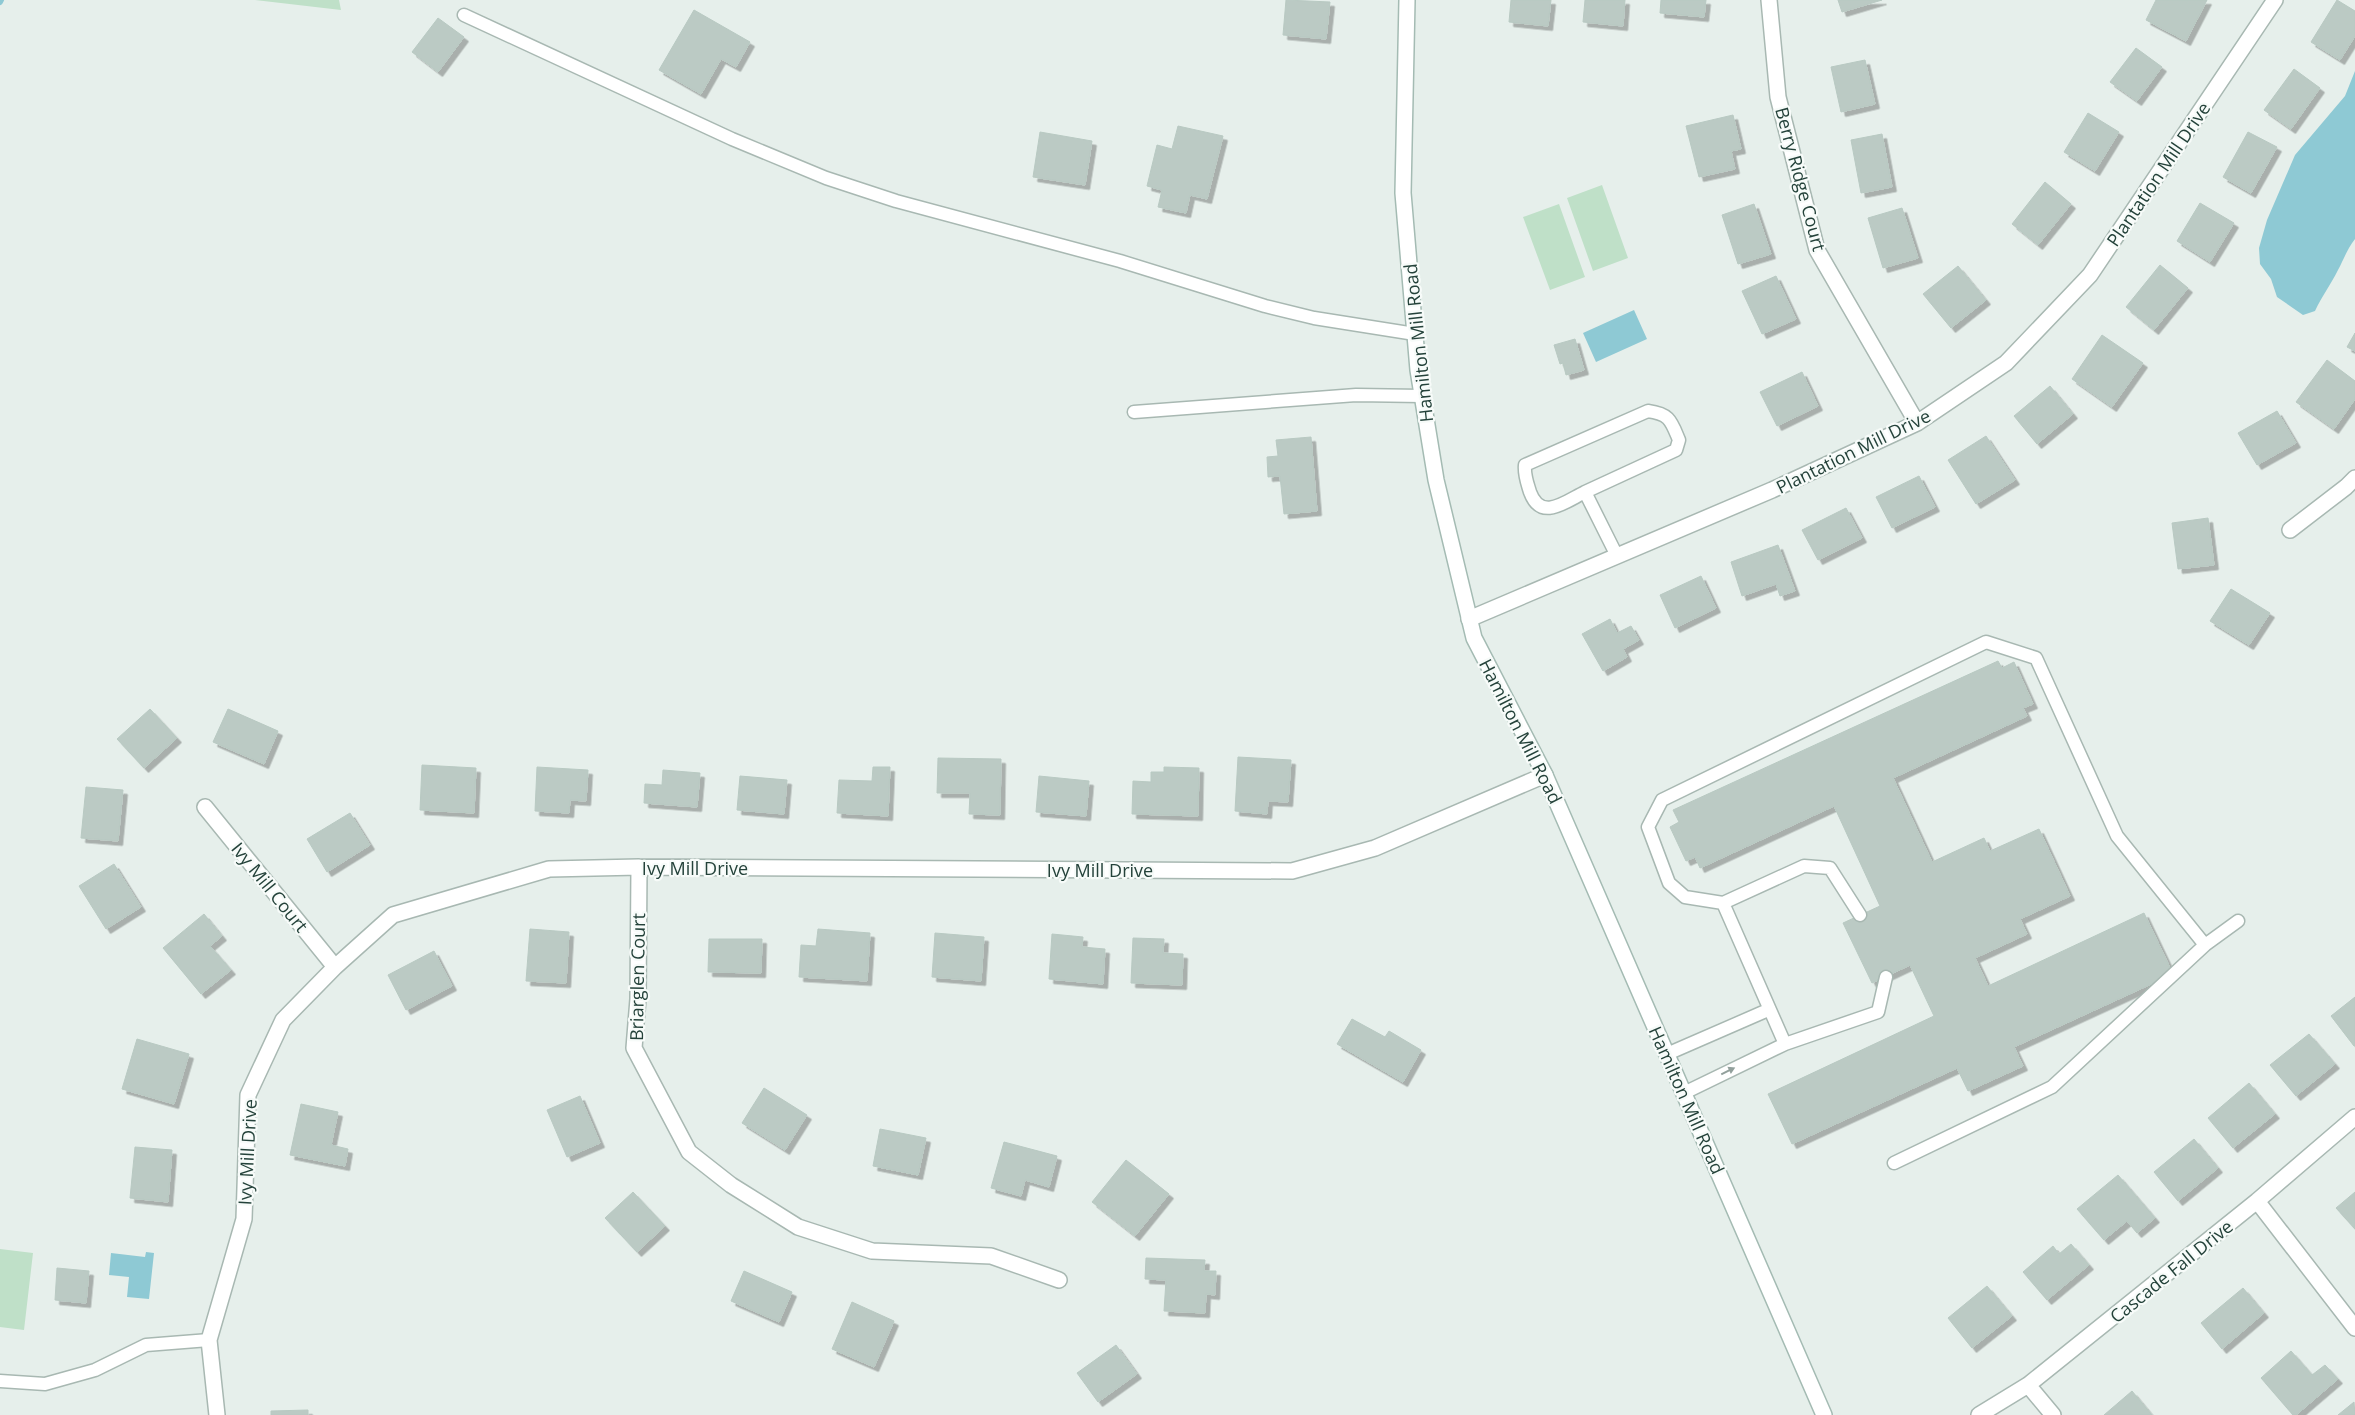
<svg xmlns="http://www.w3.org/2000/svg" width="2355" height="1415" font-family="'Open Sans',sans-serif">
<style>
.green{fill:#bfe0c8}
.water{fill:#8ec9d4}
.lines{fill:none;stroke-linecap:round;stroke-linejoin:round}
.stream{stroke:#8ec9d4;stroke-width:6}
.building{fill:#bbcac4;stroke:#b8c9c2;filter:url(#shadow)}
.service-casing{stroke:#a8b8b2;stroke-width:15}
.minor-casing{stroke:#a8b8b2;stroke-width:18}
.secondary-casing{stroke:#a4bbb3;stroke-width:18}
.service{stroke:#fff;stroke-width:12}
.minor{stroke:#fff;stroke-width:15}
.secondary{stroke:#fff;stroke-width:15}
.oneway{fill:#92a09c}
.labels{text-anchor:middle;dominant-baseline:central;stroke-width:4.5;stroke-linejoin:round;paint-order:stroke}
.street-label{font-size:18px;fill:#24423a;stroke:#f7fbf9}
</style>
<defs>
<filter id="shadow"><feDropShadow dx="4.5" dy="4.5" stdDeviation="0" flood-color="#0004"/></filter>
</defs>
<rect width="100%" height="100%" fill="#e6efeb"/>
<path class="green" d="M255 0H339L341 10Z
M1602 185 1628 258 1593 271 1567 198Z
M1559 204 1585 277 1550 290 1523 217Z
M0 1249 33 1253 24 1330 0 1327Z"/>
<path class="water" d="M2355 71V239C2347 249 2344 259 2338 270 2331 284 2322 296 2315 311L2303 315 2277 297 2271 279 2260 264 2259 248 2267 220 2295 155 2345 96Z
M1634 310 1647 339 1596 362 1583 333Z
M146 1252 154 1253 149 1299 127 1297 129 1277 109 1275 111 1253 145 1257Z"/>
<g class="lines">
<path class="stream" d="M0 2 1 0"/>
</g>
<path class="building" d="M1286 0 1330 2 1326 39 1283 35Z
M1511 0H1551L1548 26 1509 22Z
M1585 0H1625L1623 26 1583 22Z
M1661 0H1706L1704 17 1660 13Z
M1838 0H1882L1842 12Z
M2156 0H2207L2186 41 2146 20Z
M2337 0 2355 11V36L2340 60 2311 42Z
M694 10 750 42 736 67 721 59 701 94 659 70Z
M438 18 464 37 438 72 412 52Z
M2136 48 2162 67 2137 101 2110 82Z
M1865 60 1875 104 1841 112 1831 67Z
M2294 69 2320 88 2291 129 2264 110Z
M2088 113 2119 132 2095 171 2064 152Z
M1733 115 1741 149 1731 151 1735 169 1699 177 1686 126Z
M1178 126 1223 136 1207 199 1190 195 1186 213 1158 207 1162 190 1147 186 1157 145 1172 149Z
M1040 132 1092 141 1085 185 1033 177Z
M2248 132 2277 147 2251 193 2223 177Z
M1882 134 1892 187 1861 193 1851 140Z
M2045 182 2071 204 2038 245 2012 224Z
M2200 203 2234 223 2210 262 2177 241Z
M1754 204 1771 254 1738 264 1722 215Z
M1902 208 1918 258 1883 268 1868 218Z
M2160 265 2188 288 2154 330 2126 307Z
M1958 266 1986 300 1951 328 1923 294Z
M1776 276 1796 319 1762 334 1742 291Z
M2355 333V351L2347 347Z
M2102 335 2143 363 2112 407 2072 379Z
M1575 339 1584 370 1566 375 1563 363 1560 364 1554 345Z
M2327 360 2355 381V399L2334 429 2296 402Z
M1802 372 1818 406 1777 426 1760 392Z
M2050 386 2073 414 2037 444 2014 416Z
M2277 411 2296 443 2257 465 2238 433Z
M1986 436 2015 480 1976 504 1948 460Z
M1311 437 1317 511 1284 514 1280 476 1268 477 1267 457 1278 456 1276 440Z
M1919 476 1935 507 1892 528 1876 497Z
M1846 508 1862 538 1818 560 1802 530Z
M2208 518 2214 565 2178 569 2172 523Z
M1778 545 1795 591 1780 596 1776 584 1742 596 1731 562Z
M1701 576 1716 608 1675 628 1660 595Z
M2231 589 2270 613 2249 645 2210 621Z
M1610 619 1617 633 1631 626 1639 640 1623 649 1627 657 1603 671 1582 634Z
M1998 661 2002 668 2014 662 2033 704 2023 708 2027 716 1893 778 1932 862 1984 838 1990 851 2039 829 2070 896 2020 919 2027 934 1975 958 1988 986 2144 913 2173 974 2014 1047 2023 1066 1968 1091 1957 1068 1792 1144 1768 1094 1934 1016 1910 965 1872 983 1843 923 1880 906 1834 806 1700 868 1695 857 1686 861 1670 827 1679 822 1673 810Z
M150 709 177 738 144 768 117 739Z
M228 709 278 731 264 764 213 742Z
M1238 757 1291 760 1288 802 1268 801 1267 814 1235 811Z
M938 758 1001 759 1000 815 969 814 970 793H937Z
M422 765 476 768 474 813 420 810Z
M537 767 588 770 586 801 570 800 569 813 535 811Z
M873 767H890L888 816 837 813 839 780 872 781Z
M1164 767 1199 768 1198 816 1132 814 1133 781 1151 782V772H1164Z
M663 770 700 773 697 807 644 803 645 784 662 785Z
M740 776 787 780 784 814 737 810Z
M1039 776 1089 781 1086 816 1036 812Z
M86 787 123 790 118 841 81 838Z
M350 813 370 845 327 872 307 839Z
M114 864 141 907 106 929 79 886Z
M204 914 222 936 210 946 231 970 201 994 163 948Z
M530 929 569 932 566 983 526 981Z
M818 929 870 933 867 981 799 977 801 945 816 946Z
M935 933 984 937 981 981 932 977Z
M1052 934 1083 937 1082 947 1105 949 1103 984 1049 979Z
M1133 938 1164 939 1163 953 1183 954 1182 985 1131 983Z
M709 939H762L761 973 708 972Z
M434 951 452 986 406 1010 388 975Z
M2355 997V1046H2354L2331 1016Z
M1352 1019 1385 1037 1389 1031 1421 1050 1403 1082 1337 1044Z
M2309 1034 2335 1064 2296 1096 2270 1065Z
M137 1039 189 1054 174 1104 122 1089Z
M2249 1083 2275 1114 2233 1148 2208 1118Z
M764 1088 807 1115 785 1150 742 1123Z
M580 1096 600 1143 567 1157 547 1110Z
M301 1104 338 1112 331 1145 348 1149 345 1166 290 1155Z
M880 1129 926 1138 918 1175 873 1166Z
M2194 1139 2218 1168 2178 1201 2154 1172Z
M1004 1142 1057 1156 1049 1187 1025 1180 1021 1196 991 1188Z
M135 1147 172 1150 168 1202 130 1198Z
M1126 1160 1169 1194 1135 1236 1092 1202Z
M2118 1175 2155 1218 2137 1233 2127 1221 2104 1240 2077 1209Z
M633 1192 665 1226 637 1252 605 1218Z
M2355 1192V1229L2336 1208Z
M2071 1244 2089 1265 2047 1300 2023 1272 2053 1246 2059 1254Z
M1146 1258 1205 1260 1204 1271H1216L1215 1295 1206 1294 1205 1313 1164 1311 1166 1280 1145 1279Z
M57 1268 89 1271 86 1303 55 1300Z
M744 1271 792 1292 779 1322 731 1301Z
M1987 1286 2012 1316 1972 1348 1948 1318Z
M2243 1288 2264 1313 2222 1349 2201 1323Z
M852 1302 894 1321 874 1367 832 1349Z
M1116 1345 1137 1374 1098 1402 1077 1373Z
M2291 1351 2312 1375 2325 1365 2338 1379 2296 1415H2293L2261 1378Z
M2132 1391 2152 1415H2104Z
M2354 1402 2355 1415H2338Z
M308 1410V1415H271V1411Z"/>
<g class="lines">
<g class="service-casing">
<path id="service" d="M464 15 732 139 826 178 896 201 1120 261 1265 306 1314 318 1415 334
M1134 412 1356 395 1422 396
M1585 492 1676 450 1679 440C1671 421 1670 414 1648 411L1525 465C1524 475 1527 482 1530 492 1541 522 1565 502 1585 492L1617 556
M1723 903 1804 866 1830 868 1860 915
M1785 1044 1723 903 1685 897 1669 883 1648 827 1662 800 1986 642 2036 658 2117 836 2205 945
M1667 1054 1768 1010
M1684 1093 1785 1044 1878 1012 1886 977
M1894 1163 2052 1087 2205 945 2238 921
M0 1381 45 1384 95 1370 146 1345 209 1340"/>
</g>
<g class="minor-casing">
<path id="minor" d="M1769 0 1778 97 1817 250 1917 423
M2290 530 2346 487 2355 478
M1469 619 1772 490 1917 423 2006 363 2090 275 2275 0
M205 807 335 967
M639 867 638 999 634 1048 689 1152 731 1185 798 1227 872 1251 991 1256 1059 1280
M2257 1201 2355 1328
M2028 1385 2053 1415
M217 1415 209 1340 244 1219 248 1095 283 1020 335 967 393 915 549 869 639 867 1292 871 1375 848 1545 775
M1979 1415 2028 1385 2257 1201 2355 1117"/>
</g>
<g class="secondary-casing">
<path id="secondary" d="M1407 0 1403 193 1418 370 1436 480 1474 638 1545 775 1824 1415"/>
</g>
<use href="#service" class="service"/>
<use href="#minor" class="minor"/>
<use href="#secondary" class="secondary"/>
</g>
<defs><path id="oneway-solid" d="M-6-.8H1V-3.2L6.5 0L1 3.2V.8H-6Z" transform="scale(1.25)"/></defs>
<use class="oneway" href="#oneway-solid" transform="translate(1728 1071) rotate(-26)"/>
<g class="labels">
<g class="street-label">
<text transform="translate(2158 174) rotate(-56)">Plantation Mill Drive</text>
<text transform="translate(1801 179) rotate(75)">Berry Ridge Court</text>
<text transform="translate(1418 343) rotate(-96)">Hamilton Mill Road</text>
<text transform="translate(1853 451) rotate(-26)">Plantation Mill Drive</text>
<text transform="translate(1521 731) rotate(63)">Hamilton Mill Road</text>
<text x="695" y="868">Ivy Mill Drive</text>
<text x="1100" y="870">Ivy Mill Drive</text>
<text transform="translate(270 887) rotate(51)">Ivy Mill Court</text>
<text transform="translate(637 977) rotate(-89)">Briarglen Court</text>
<text transform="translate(1687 1100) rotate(66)">Hamilton Mill Road</text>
<text transform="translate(247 1152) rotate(-87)">Ivy Mill Drive</text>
<text transform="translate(2171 1271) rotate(-39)">Cascade Fall Drive</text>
</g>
</g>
</svg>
